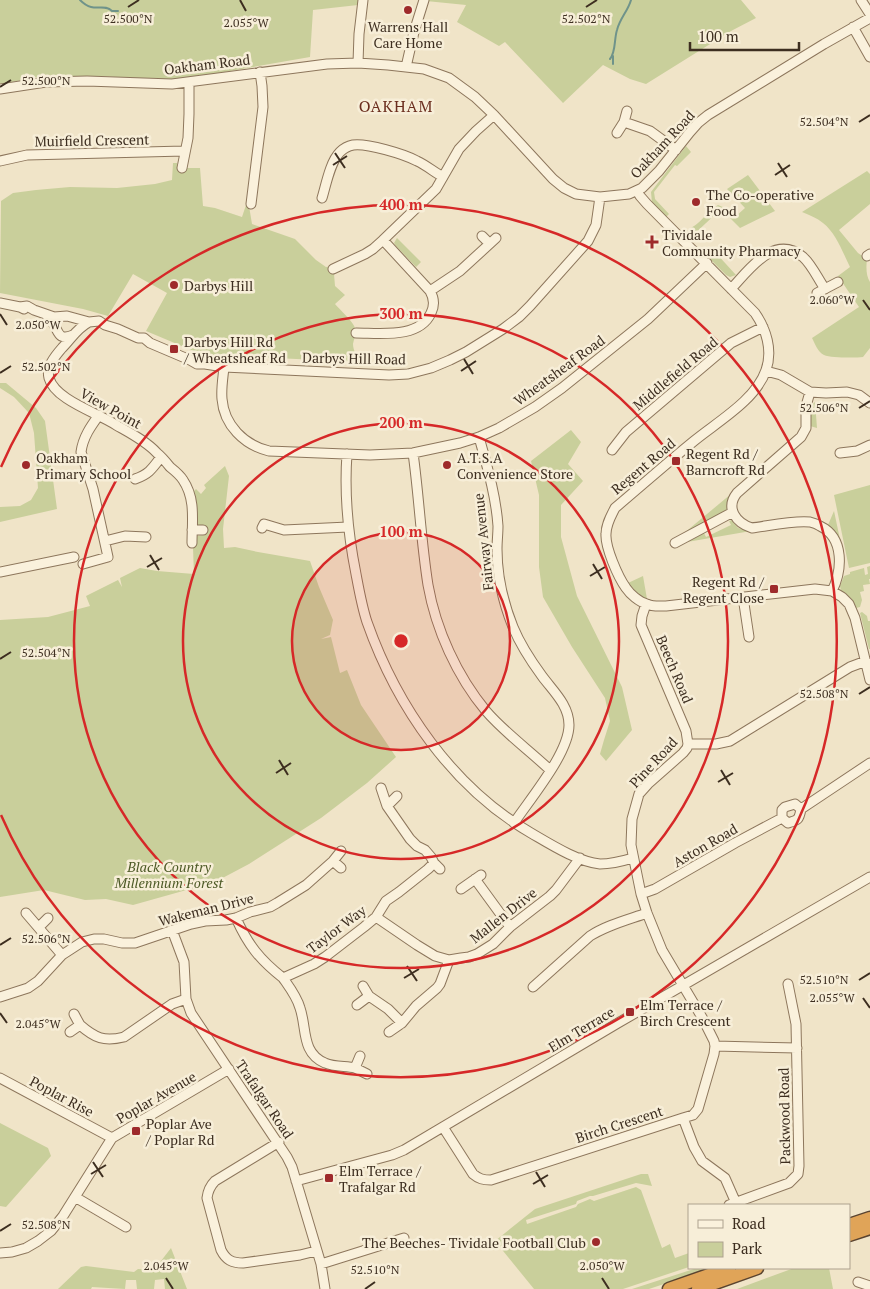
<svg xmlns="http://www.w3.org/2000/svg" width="870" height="1289" font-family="'PT Serif',serif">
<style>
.green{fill:#c9cf9b}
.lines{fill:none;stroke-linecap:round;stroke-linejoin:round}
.stream{stroke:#6f938a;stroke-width:2}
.minor-casing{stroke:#8d765c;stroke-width:11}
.highway-casing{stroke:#5b4430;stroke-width:15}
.minor{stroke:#faf1dc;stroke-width:9}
.highway{stroke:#e0a458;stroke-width:12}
.ticks{fill:none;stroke:#3d2e20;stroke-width:2}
.ring{fill:none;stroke:#d62828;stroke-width:2.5}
.poi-dot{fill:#9e2a2b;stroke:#f7eed8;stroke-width:2}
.labels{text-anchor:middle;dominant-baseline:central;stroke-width:5;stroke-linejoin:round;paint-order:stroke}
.poi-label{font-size:14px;fill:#3d2e20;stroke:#f7eed8;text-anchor:start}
.street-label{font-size:14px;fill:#3d2e20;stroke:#f7eed8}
.park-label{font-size:14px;font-style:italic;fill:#4d5a26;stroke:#f7eed8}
.quarter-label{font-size:16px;letter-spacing:1px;fill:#6b2e1e;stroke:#f7eed8}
.ticks-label{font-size:12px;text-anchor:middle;fill:#3d2e20;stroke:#f7eed8;stroke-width:5;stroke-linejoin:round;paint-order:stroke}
.centre{fill:#d62828;stroke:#f7eed8;stroke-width:2.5}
.ring-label{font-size:15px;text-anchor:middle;font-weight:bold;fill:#d62828;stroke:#f7eed8;stroke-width:5;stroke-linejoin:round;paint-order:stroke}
</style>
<rect width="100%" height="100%" fill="#f0e4c8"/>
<path class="green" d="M0 0H360L358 5 313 10 310 57 213 74 163 80 99 76H45L0 84Z
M426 0H741L756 18 731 31 646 84 630 79 603 65 563 103 505 42 499 46 457 22 466 5 426 1Z
M686 146 691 152 677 166 675 165 654 192 655 199 669 214 665 218 652 203 651 192Z
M173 163H177V166L188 168H200L203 206 215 208 242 217 246 205 249 206 252 224 295 239 316 260 326 267 332 266 334 274 335 286 345 295 335 304C340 310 353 321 355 328 357 334 354 338 353 344 353 350 357 357 360 362L213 355 196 352 146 331 167 293 133 274 108 316 83 309 0 293 1 201 13 193 36 190 70 187 117 188 155 184 172 180Z
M867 171 870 174V204L839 230 858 253 867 259C866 267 866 276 870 282V348L863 357C855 358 831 358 824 355 818 352 815 344 812 338L859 307 838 276 850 267C843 253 836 233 823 223 817 218 809 215 802 212Z
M748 175 775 211 740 228 721 209 690 238 685 233C689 228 694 227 698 223 705 217 710 210 718 205L725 208 735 217 745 208 727 189Z
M397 238 421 262 416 267 396 246 394 243Z
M715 252 736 275 730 277 726 275 709 258Z
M0 383H6L36 408 45 421 57 509 0 522V507L20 506 31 500 38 488 34 433 29 413 14 397 0 388Z
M815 402 817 428 810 426 812 405Z
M571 430 581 442 568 464 583 481 561 505V537L577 596 622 687 632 730 606 761 600 754 604 740 610 721 605 698 572 647 543 597 539 567V495L531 461Z
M225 466 229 476 223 529 224 548 235 547 258 552 310 561 319 587 333 620 330 635 321 639 331 637 340 673 347 670 361 705 396 757 367 783 321 818 249 864 215 882 133 905 106 899 85 900 44 890 0 897V620L48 617 90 606 86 596 118 580 122 587 120 578 140 568 157 571 194 574 193 548 195 541 196 536 205 535V529L199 528 196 525 194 491 196 489 201 494 206 488 204 485Z
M870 485V563L849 568 834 495Z
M731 494 728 502V512L683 534Z
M834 511 841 544 828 525Z
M732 520 738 528 751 531 687 542 704 533 706 537 731 525 729 521Z
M870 566V579H869L870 584 863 585 864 591 860 592 862 600 860 607 856 608 849 597 841 591 840 586 844 576 850 574V572L864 568 865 575 868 574 867 567Z
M643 576 647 599C638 596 632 591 628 583Z
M862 612 867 616 868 621H870V649H869L860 613Z
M0 1123 48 1148 51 1156 6 1207 0 1206Z
M641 1174H648L652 1186 636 1183 593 1196H590L577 1201 576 1204 526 1220 527 1224 576 1207 578 1204 590 1199 594 1201 636 1187 641 1190 662 1248 670 1244 675 1258 689 1253V1267L623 1289H534L495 1241 535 1209Z
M171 1248 187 1289H165L164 1279 155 1280 154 1289H137L136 1280H126L125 1289 92 1287 91 1289H58L81 1267 86 1266 134 1272 138 1269 154 1270Z
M697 1268H712L649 1289H632Z
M794 1268H829L833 1289H737Z"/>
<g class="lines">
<path class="stream" d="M80 0C83 3 87 6 91 7 99 9 106 5 112 11H118
M610 59C616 52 614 39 617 30 620 18 628 11 631 0
M613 64V56"/>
<g class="minor-casing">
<path id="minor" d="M861 0 870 14
M853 27 870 57
M358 63 359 34 363 0
M406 67 414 32 424 0
M0 89 46 82 87 81 172 84 327 64 358 63 388 65 424 69 449 78 475 97 494 115 553 179 564 188 576 194 600 197 629 194 642 188 659 171 690 132 698 123 708 115 824 44 870 18
M624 122 650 131 676 150
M617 133 624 122 627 111
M0 161 27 155 184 151
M182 168 188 138 189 114V82
M637 191 640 196 647 204 755 313C766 329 773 350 766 370 756 400 717 422 694 441 667 463 641 486 615 508 611 516 606 524 606 534 605 547 618 577 626 588 630 594 639 602 647 604 653 607 660 606 666 606L815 589 832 591 842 597 849 604 855 618 870 680
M322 198C326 185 330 162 340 152 344 148 348 146 353 145 367 143 404 154 417 161 426 165 434 172 443 177
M251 204 263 107 262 86 260 72
M482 236 489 243
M867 256 870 254
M333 269 365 254 373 249 383 240 436 189 459 149 476 131 494 115
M731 289C749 270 774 233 803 257 812 265 818 279 825 289
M430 291 460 271 496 238
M817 293 838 282
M0 303 20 307 24 309
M20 307 27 306 34 310 54 317 67 316 89 322 99 321 105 325 118 329 138 338H144L150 343 190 360 197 364H205L224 367 389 375 408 374 431 368 450 360 466 352 503 329 519 317 530 306 588 241 596 225 600 197
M47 316C49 318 51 320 53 323 59 332 58 341 73 335
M89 322C77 328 71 339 62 348 55 356 46 367 49 378 55 400 98 413 116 425 130 433 146 441 157 453 162 457 166 462 170 467 175 471 180 475 183 480 196 499 192 522 192 543
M356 333C380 333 419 339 431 313 435 305 434 298 430 291L383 240
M224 367C223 378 221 388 222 399 224 425 244 445 269 451L370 455 413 453 460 443 479 437 499 428 535 407 562 388 648 319 707 263
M766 371 781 375 810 392 826 393 847 392 859 395 870 403
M810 392 806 406V428L801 437 737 493C725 508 736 523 752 528 768 526 794 520 810 522 814 523 817 524 820 526 845 538 842 571 832 591
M479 437C487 466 496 496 498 526 498 534 497 541 497 549 497 576 503 602 513 627 520 644 531 661 542 676 553 691 569 705 569 725 569 753 530 799 514 823
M612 450 626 432 731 343 763 327
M413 453C419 496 421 541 428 585 436 630 457 676 486 711 505 733 529 750 550 770
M840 453 857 451 870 445
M347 454C344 495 348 534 356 574 359 590 362 607 367 622 397 707 453 788 531 833 550 844 578 862 600 864 611 864 623 861 633 858
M135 479C149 474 152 469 161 457
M262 528 264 524 284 530 348 527
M192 530H203
M105 541 125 536 146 537
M675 543 733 512
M83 564 108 557 93 489 81 452C83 437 91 426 99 415
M0 572 74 557
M743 597 749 637
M646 604 642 616 641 625 686 731 688 744
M381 788 387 806 410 839 417 846 425 850 431 857 434 863 440 869
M387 806 397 796
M801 809 795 804 785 807 782 810V818L788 823C798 820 799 820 801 809L870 763
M333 861 341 868
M475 879 510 927
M461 889 481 875
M641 894 655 889 735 843 782 818
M26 913 62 955
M376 917 417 945 435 956 449 960 461 958 469 957 477 954 493 944 510 927 550 896 556 890 580 858
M236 918C248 945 260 960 283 978L314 964 325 957 364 927 376 917 386 901 399 892 428 869 434 863
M39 927 48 918
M172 930 184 962 186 999 191 1013 287 1157 292 1167 321 1264 325 1289
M283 978C290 988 297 997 300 1008 307 1028 301 1053 325 1063 334 1067 346 1066 355 1068
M533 987 590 936C607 925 627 920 647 913
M369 996 388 1009 402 1023 416 1006 437 988 440 984 449 960
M0 997 28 988 38 981 62 955 82 942 94 939H104L122 943H135L191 924 205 921 226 920 236 918 250 912 270 907 277 903 306 885 333 861 341 851
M357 1005 369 996 363 986
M80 1025C95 1038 104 1042 124 1037L172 1004 186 999
M70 1032 80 1025 74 1014
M389 1032 402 1023
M715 1046 797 1048
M360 1056 355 1068 367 1074
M0 1078 112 1138
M683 1118 694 1147 702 1161 725 1178 736 1203
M443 1127 473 1174C479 1179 483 1180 491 1180L683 1118 693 1115 698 1109 714 1054 715 1046 714 1041 703 1019 662 950 647 913 641 894 631 845 632 819 639 794 648 784 683 753 687 748 688 744H716L730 741 850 667 866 661
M279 1142 215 1181C210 1186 208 1190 207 1198L221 1250C226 1260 232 1263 243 1263L300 1255 316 1251
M296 1181 392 1155 404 1150 618 1023 870 877
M75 1197 126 1227
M729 1205 789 1183 798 1174 799 1166 796 1024 788 984
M0 1253 12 1252 26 1248 38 1241 51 1231 63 1216 112 1138 229 1069
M321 1264 404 1238
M858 1282 870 1286"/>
</g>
<g class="highway-casing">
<path id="highway" d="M849 1225 870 1218
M849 1235 870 1228
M669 1289 729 1268
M698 1289 757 1268"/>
</g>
<use href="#minor" class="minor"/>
<use href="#highway" class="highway"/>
</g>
<path class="ticks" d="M240 0 246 11M128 7 139 0M586 7 597 0M0 87 11 80M859 122 870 115M335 153 345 168M778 163 787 177M333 165 347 156M775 175 790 165M863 300 870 310M0 314 7 325M464 359 473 374M461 371 476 361M0 373 11 366M859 408 870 401M150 555 159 570M593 564 602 579M147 567 162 558M590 576 605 567M0 659 11 652M859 694 870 687M279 760 288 775M721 770 730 785M276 773 291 763M718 782 733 773M0 945 11 938M407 966 417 981M404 978 419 969M859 980 870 973M863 998 870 1008M0 1013 7 1023M93 1162 103 1177M536 1172 545 1187M91 1174 106 1165M533 1184 548 1175M0 1231 11 1224M166 1278 173 1289M602 1278 609 1289M365 1289 375 1282"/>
<circle cx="401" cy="641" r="109" fill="#d62828" fill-opacity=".12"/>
<g class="ring">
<circle cx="401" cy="641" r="109"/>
<circle cx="401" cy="641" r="218"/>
<circle cx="401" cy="641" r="327"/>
<path d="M1 467A436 436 0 1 1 1 815"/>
</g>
<g class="poi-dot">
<circle cx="408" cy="10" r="5"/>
<circle cx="696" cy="202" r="5"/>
<path d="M649.5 234.5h5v5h5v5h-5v5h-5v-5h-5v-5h5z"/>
<circle cx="174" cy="285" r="5"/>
<rect x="169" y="344" width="10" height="10" rx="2.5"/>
<rect x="671" y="456" width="10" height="10" rx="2.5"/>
<circle cx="26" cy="465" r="5"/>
<circle cx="447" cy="465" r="5"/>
<rect x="769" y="584" width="10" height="10" rx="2.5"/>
<rect x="625" y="1007" width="10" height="10" rx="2.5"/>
<rect x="131" y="1126" width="10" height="10" rx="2.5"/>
<rect x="324" y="1173" width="10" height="10" rx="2.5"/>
<circle cx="596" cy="1242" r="5"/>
</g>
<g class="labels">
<g class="poi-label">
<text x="408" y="26" text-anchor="middle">Warrens Hall<tspan x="408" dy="16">Care Home</tspan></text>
<text x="706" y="194">The Co-operative<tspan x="706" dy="16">Food</tspan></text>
<text x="662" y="234">Tividale<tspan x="662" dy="16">Community Pharmacy</tspan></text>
<text x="184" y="285">Darbys Hill</text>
<text x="184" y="341">Darbys Hill Rd<tspan x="184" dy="16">/ Wheatsheaf Rd</tspan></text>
<text x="686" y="453">Regent Rd /<tspan x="686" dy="16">Barncroft Rd</tspan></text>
<text x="36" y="457">Oakham<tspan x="36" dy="16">Primary School</tspan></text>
<text x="457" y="457">A.T.S.A<tspan x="457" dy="16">Convenience Store</tspan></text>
<text x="764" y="581" text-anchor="end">Regent Rd /<tspan x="764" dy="16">Regent Close</tspan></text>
<text x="640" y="1004">Elm Terrace /<tspan x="640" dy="16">Birch Crescent</tspan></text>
<text x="146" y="1123">Poplar Ave<tspan x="146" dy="16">/ Poplar Rd</tspan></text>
<text x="339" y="1170">Elm Terrace /<tspan x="339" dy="16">Trafalgar Rd</tspan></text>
<text x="586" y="1242" text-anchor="end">The Beeches- Tividale Football Club</text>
</g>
<g class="street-label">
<text transform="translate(207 64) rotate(-7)">Oakham Road</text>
<text transform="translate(92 140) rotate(-1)">Muirfield Crescent</text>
<text transform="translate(662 144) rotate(-47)">Oakham Road</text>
<text transform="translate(354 358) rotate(1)">Darbys Hill Road</text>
<text transform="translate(559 370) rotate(-36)">Wheatsheaf Road</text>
<text transform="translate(675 373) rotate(-40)">Middlefield Road</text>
<text transform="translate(111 408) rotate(29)">View Point</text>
<text transform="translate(643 466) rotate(-40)">Regent Road</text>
<text transform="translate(483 542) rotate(-96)">Fairway Avenue</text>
<text transform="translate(675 669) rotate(67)">Beech Road</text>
<text transform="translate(653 762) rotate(-47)">Pine Road</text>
<text transform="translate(705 845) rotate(-30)">Aston Road</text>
<text transform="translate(206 909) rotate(-14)">Wakeman Drive</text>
<text transform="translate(503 915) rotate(-38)">Mallen Drive</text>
<text transform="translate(336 929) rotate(-37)">Taylor Way</text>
<text transform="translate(581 1029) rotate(-31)">Elm Terrace</text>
<text transform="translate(62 1096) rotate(28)">Poplar Rise</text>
<text transform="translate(156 1097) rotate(-30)">Poplar Avenue</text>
<text transform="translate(265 1099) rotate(56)">Trafalgar Road</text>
<text transform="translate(784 1116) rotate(-91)">Packwood Road</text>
<text transform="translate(619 1124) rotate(-18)">Birch Crescent</text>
</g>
<g class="park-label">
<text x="169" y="866">Black Country<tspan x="169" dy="16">Millennium Forest</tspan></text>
</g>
<g class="quarter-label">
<text x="396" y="106">OAKHAM</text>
</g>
</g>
<g class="ticks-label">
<text x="128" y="23">52.500°N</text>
<text x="586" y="23">52.502°N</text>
<text x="246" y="27">2.055°W</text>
<text x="46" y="85">52.500°N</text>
<text x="824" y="126">52.504°N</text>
<text x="832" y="304">2.060°W</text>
<text x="38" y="329">2.050°W</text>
<text x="46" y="371">52.502°N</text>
<text x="824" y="412">52.506°N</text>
<text x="46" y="657">52.504°N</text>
<text x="824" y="698">52.508°N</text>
<text x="46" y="943">52.506°N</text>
<text x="824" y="984">52.510°N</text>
<text x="832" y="1002">2.055°W</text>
<text x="38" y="1028">2.045°W</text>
<text x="46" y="1229">52.508°N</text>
<text x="166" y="1270">2.045°W</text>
<text x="602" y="1270">2.050°W</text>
<text x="375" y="1274">52.510°N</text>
</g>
<circle cx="401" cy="641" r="8" class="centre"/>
<g class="ring-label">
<text x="401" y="210">400 m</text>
<text x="401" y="319">300 m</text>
<text x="401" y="428">200 m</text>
<text x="401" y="537">100 m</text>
</g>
<rect x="688" y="1204" width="162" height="65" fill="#f7eed8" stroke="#ada18e"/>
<rect x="698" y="1220" width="25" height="8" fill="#faf1dc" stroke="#ada18e"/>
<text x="732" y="1229" font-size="15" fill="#3d2e20">Road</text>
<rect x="698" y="1242" width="25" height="15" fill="#c9cf9b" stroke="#ada18e"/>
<text x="732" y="1254" font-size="15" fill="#3d2e20">Park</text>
<path d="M690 42v8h109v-8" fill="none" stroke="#3d2e20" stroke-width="2.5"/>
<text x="698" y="42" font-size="15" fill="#3d2e20" stroke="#f7eed8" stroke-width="4" paint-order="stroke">100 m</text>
</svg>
